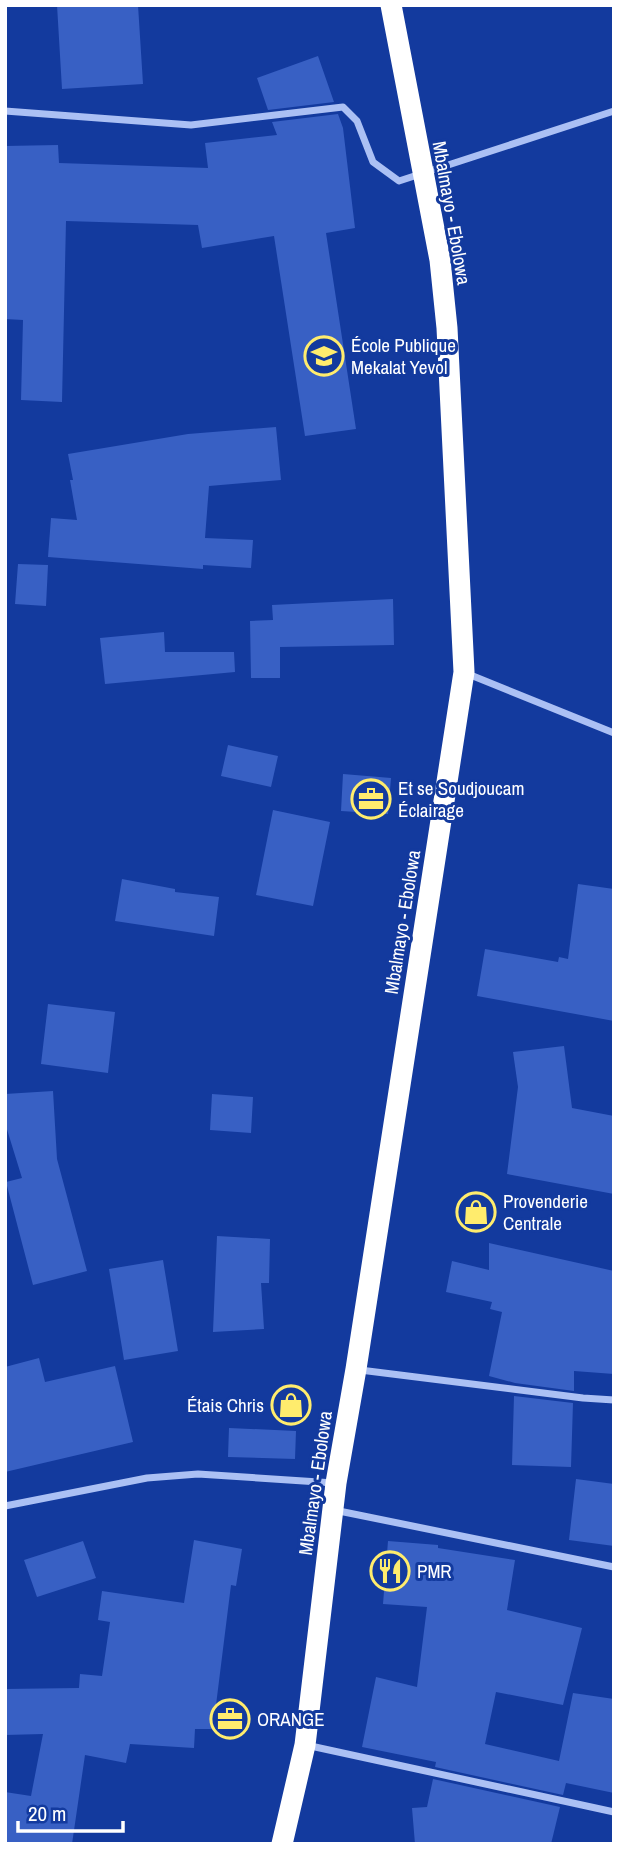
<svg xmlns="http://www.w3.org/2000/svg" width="619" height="1849" font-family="'Archivo Narrow',sans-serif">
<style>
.building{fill:#3860c4}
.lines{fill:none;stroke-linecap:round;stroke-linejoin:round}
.street{stroke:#abc0f4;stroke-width:7}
.highway{stroke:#fff;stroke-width:21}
.labels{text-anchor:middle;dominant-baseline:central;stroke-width:6;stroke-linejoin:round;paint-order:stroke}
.street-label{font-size:19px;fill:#fff;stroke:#133a9e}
.poi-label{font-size:19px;fill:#fff;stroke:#133a9e;text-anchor:start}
</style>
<rect width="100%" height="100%" fill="#133a9e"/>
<path class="building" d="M57 5H138L143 84 62 89Z
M318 56 334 102 268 110 257 78Z
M338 114 343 128 355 228 326 233 356 429 305 436 274 236 202 248 198 225 66 221 62 402 21 400 23 320 5 319V146L58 145 59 163 208 168 205 143 277 135 272 122Z
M276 427 281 480 209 486 205 538 253 540 251 568 203 565V569L48 557 51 518 77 520 70 480H73L68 454 188 434Z
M18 564 48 565 46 606 15 604Z
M393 599 394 645 280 647V678H251L250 621 273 620 272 605Z
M164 632 165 652H234L235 672 105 684 100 638Z
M228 745 278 756 271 787 221 776Z
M343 774 391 778 388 814 341 811Z
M273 810 330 822 313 906 256 895Z
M122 879 175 889V892L219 897 214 936 115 921Z
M578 884 614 889V1021L477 996 485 949 558 962 559 957 568 959Z
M48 1004 115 1012 108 1073 41 1064Z
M564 1046 572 1108 614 1116V1194L507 1174 518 1087 513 1052Z
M53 1091 57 1159 87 1271 33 1285 6 1182 22 1178 5 1123V1094Z
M212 1094 253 1097 251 1133 210 1130Z
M217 1236 270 1239 269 1283H261L264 1329 213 1332Z
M489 1243 614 1271V1374L574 1371V1391L515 1383 489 1376 502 1312 490 1309 492 1302 446 1292 452 1261 489 1270Z
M163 1260 178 1351 124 1360 109 1269Z
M39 1358 45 1382 115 1366 133 1442 5 1472V1367Z
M514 1396 573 1403 571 1467 512 1465Z
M229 1428 296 1431 295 1459 228 1457Z
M576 1479 614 1484V1546L569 1540Z
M194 1540 242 1549 236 1586 231 1585 213 1729H195L194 1748 130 1744 126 1763 85 1755 72 1844H5V1792L31 1796 43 1734 5 1735V1689L79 1688 80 1674 102 1676 110 1622 98 1620 102 1591 184 1603Z
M83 1541 96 1578 37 1597 24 1560Z
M388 1541 438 1545V1548L515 1560 507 1610 582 1628 563 1705 496 1692 485 1744 559 1761 573 1693 614 1699V1793L566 1783 563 1795 435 1767 436 1762 362 1747 376 1677 417 1687 427 1607 383 1604Z
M433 1779 560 1807 551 1844H415L412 1808 427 1807Z"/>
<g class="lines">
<path class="street" d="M5 111 191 125 343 107 357 121 373 162 399 181 614 111
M468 674 614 733
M360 1370 583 1398 614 1400
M5 1506 147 1478 198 1474 334 1483
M334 1510 614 1567
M306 1745 614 1812"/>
<path class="highway" d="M282 1844 305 1745 336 1483 356 1369 464 672 447 328 440 260 391 5"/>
</g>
<defs>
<g id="school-ring" transform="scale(2.0125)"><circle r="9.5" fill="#133a9e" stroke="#ffec6d" stroke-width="1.5"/><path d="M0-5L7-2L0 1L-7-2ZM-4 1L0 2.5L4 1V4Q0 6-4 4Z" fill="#ffec6d"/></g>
<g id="office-ring" transform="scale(2.0125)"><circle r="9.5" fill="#133a9e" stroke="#ffec6d" stroke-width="1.5"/><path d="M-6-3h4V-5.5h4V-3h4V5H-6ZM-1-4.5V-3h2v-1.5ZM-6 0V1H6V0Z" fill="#ffec6d"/></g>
<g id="shop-ring" transform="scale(2.0125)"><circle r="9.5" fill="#133a9e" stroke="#ffec6d" stroke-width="1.5"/><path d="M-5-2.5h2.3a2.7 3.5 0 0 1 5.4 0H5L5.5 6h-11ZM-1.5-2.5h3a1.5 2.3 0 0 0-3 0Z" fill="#ffec6d"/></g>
<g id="restaurant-ring" transform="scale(2.0125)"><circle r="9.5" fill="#133a9e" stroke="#ffec6d" stroke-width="1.5"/><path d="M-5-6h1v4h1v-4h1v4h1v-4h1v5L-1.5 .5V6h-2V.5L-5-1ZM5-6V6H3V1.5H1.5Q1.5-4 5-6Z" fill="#ffec6d"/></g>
</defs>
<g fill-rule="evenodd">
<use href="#school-ring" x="324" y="356"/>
<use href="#office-ring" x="371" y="799"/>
<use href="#shop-ring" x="476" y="1212"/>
<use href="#shop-ring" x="291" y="1405"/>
<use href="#restaurant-ring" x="390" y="1571"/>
<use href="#office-ring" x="230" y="1719"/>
</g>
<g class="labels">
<g class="street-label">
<text transform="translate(452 213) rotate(80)">Mbalmayo - Ebolowa</text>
<text transform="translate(402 922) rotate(-81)">Mbalmayo - Ebolowa</text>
<text transform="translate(315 1483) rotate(-82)">Mbalmayo - Ebolowa</text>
</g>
<g class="poi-label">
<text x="351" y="345">École Publique<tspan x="351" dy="22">Mekalat Yevol</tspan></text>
<text x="398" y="788">Et se Soudjoucam<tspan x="398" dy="22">Éclairage</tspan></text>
<text x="503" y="1201">Provenderie<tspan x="503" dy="22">Centrale</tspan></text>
<text x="264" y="1405" text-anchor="end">Étais Chris</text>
<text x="417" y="1571">PMR</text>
<text x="257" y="1719">ORANGE</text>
</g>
</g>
<rect width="619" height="1849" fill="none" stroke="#ffffff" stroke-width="14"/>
<path d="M18 1821v10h105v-10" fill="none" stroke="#ffffff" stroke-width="3.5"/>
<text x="28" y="1821" font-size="21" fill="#ffffff" stroke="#133a9e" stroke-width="5" paint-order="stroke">20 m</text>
</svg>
